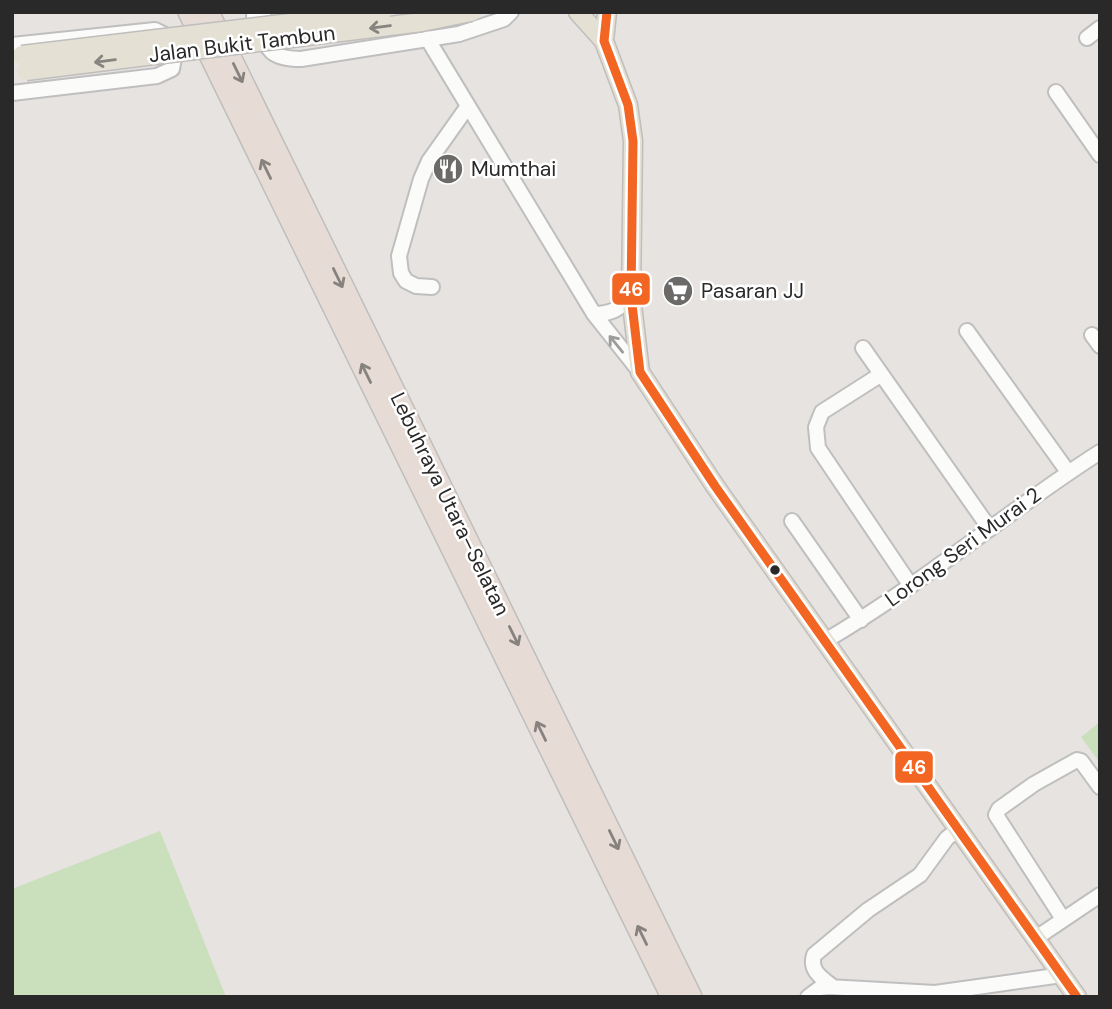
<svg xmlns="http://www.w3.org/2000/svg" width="1112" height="1009" font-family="'DM Sans',sans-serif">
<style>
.green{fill:#cadfbb}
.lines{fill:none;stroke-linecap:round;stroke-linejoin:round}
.minor-casing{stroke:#c0bfc0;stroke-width:18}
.major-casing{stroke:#bfbebd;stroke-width:21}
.highway-casing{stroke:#bfbebd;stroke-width:24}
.minor{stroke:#fbfbfa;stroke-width:14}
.major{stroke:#e4e0d4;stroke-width:18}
.highway{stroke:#e6dcd5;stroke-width:21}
.major-bridge-casing{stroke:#bfbebd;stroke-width:21;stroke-linecap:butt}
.major-bridge{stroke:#e4e0d4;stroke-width:18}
.bus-1-casing{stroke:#fff;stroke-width:14}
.bus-1{stroke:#f26522;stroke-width:9}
.oneway{stroke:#86847e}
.oneway2{stroke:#88827f}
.oneway3{stroke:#9c9c9c}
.bus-dot{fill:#292929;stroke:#fff;stroke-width:2.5}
.labels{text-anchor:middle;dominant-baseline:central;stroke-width:5;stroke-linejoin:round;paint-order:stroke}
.street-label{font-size:21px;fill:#292929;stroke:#fff}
.poi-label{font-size:21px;fill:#292929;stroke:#fff;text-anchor:start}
.line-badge{stroke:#fff;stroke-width:2.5}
.badge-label{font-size:19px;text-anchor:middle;font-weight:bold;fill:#fff}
</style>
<rect width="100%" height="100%" fill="#e6e3e0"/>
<path class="green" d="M1100 722V763L1081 737Z
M160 831 226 997H12V889Z"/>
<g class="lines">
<g class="minor-casing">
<path id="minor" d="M264 12 254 16C267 46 265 59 301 59L459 34 504 19 511 12
M427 38 594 314 640 372
M1087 38 1100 28
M12 45 155 30 173 39 175 53 172 69 157 76 12 93
M1056 92 1100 155
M432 287 416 286 406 281 401 273 399 256 421 179 429 161 468 106
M594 314C611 314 620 309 631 296
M967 331 1068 472
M1092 335 1100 346
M863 348 990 529
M880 375 822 412 816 427 818 448 911 586
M792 521 861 620
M825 641C921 585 1006 512 1100 452
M1063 919 996 815 999 809 1034 784 1077 760 1081 761 1100 787
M1036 938 1100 895
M833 987C822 978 809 971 814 955L868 910 920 875 947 838 959 829
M808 997 820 988 828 987 935 993 1062 975"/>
</g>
<g class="major-casing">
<path id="major" d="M578 12 604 41
M607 12 604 41 628 105 633 141 631 296 640 372 715 486 1077 997"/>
</g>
<g class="highway-casing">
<path id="highway" d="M189 12 672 997
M208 12 691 997"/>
</g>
<use href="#minor" class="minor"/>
<use href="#major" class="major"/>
<use href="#highway" class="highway"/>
<g class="major-bridge-casing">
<path id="major-bridge" d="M22 55 382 12
M26 71 422 22 471 12"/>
</g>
<use href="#major-bridge" class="major-bridge"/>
<g class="bus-1-casing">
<path id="bus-1" d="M607 12 604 41 628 105 633 141 631 296 640 372 715 486 1077 997"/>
</g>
<use href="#bus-1" class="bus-1"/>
</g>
<defs><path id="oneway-shaft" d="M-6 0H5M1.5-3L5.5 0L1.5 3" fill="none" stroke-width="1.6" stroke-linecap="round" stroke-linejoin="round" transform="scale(1.75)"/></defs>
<g class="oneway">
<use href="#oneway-shaft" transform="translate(380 27) rotate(173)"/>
<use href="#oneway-shaft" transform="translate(105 61) rotate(173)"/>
</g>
<g class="oneway2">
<use href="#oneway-shaft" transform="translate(238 73) rotate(64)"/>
<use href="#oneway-shaft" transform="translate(266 169) rotate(-116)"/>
<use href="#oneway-shaft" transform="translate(338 278) rotate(64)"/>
<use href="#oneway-shaft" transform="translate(366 373) rotate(-116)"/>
<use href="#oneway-shaft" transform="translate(514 636) rotate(64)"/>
<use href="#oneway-shaft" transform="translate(541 731) rotate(-116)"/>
<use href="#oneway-shaft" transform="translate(614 840) rotate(64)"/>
<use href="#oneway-shaft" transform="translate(642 935) rotate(-116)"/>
</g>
<use class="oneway3" href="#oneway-shaft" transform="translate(616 344) rotate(-129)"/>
<defs>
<g id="restaurant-disc" transform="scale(1.575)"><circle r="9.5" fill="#6b6a69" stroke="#fff"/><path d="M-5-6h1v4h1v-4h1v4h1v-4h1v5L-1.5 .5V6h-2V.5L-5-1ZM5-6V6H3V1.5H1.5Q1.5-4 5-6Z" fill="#fff"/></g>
<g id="supermarket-disc" transform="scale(1.575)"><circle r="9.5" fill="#6b6a69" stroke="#fff"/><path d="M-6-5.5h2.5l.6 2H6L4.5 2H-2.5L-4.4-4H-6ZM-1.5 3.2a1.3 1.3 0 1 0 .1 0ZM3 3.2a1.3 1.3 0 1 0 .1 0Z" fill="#fff"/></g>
</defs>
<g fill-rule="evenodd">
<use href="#restaurant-disc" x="448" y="169"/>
<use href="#supermarket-disc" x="678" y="291"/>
</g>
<circle class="bus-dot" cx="775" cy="570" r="6"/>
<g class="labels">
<g class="street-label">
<text transform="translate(242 44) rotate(-7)">Jalan Bukit Tambun</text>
<text transform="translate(450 504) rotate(64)">Lebuhraya Utara–Selatan</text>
<text transform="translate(963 547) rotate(-36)">Lorong Seri Murai 2</text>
</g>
<g class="poi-label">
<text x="471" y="169">Mumthai</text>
<text x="701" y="291">Pasaran JJ</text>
</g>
</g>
<g class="line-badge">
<rect x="611" y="272" width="40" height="34" rx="7" fill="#f26522"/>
<rect x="894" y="750" width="40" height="34" rx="7" fill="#f26522"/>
</g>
<g class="badge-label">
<text x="631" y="296">46</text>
<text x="914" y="774">46</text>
</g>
<rect width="1112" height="1009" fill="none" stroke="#292929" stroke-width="28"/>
</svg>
